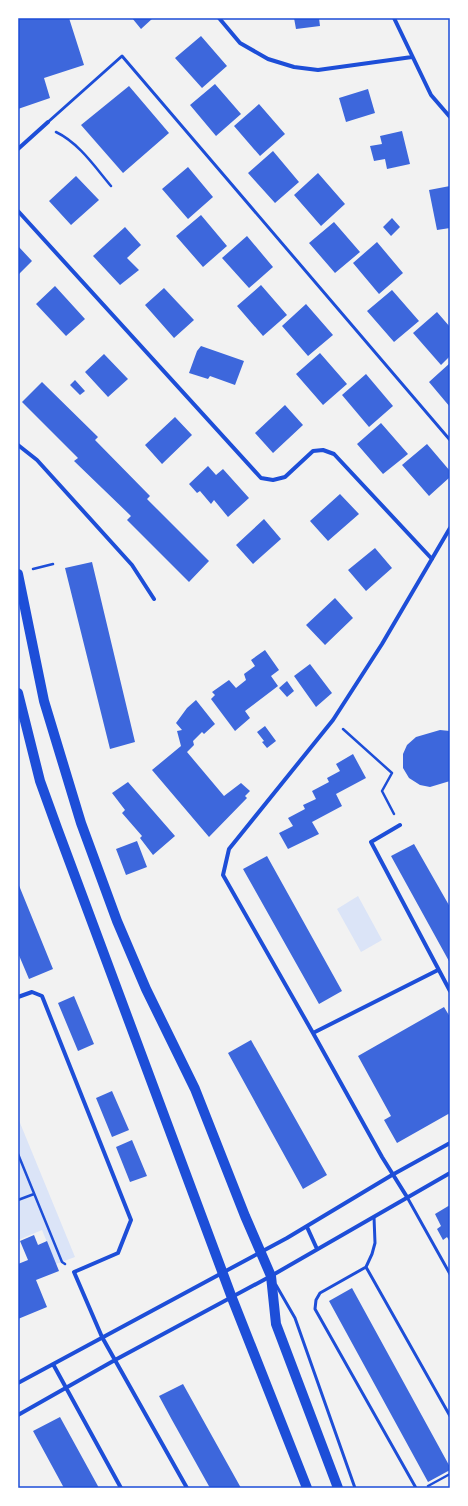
<svg xmlns="http://www.w3.org/2000/svg" width="468" height="1506" font-family="Lato,sans-serif">
<style>
.green{fill:#dbe4f7}
.building{fill:#3d67dc}
.lines{fill:none;stroke-linecap:round;stroke-linejoin:round}
.path{stroke:#1d4ed8;stroke-width:2.5}
.service{stroke:#1d4ed8;stroke-width:3}
.minor{stroke:#1d4ed8;stroke-width:4}
.primary{stroke:#1d4ed8;stroke-width:10}
.neatline{fill:none;stroke:#1d4ed8;stroke-width:1.5}
</style>
<rect width="100%" height="100%" fill="#f2f2f2"/>
<path class="green" d="M358 896 382 940 361 952 337 909Z
M18 1118 75 1257 56 1264 42 1230 18 1240Z"/>
<path class="building" d="M18 18H69L84 65 44 78 50 98 18 109Z
M132 18H153L141 29Z
M294 18H319L320 26 296 29Z
M201 36 227 66 202 88 175 58Z
M215 84 241 114 216 136 190 105Z
M129 86 169 133 123 173 81 125Z
M368 89 375 113 346 122 339 98Z
M259 104 285 134 260 156 234 126Z
M402 131 410 164 387 169 385 159 374 161 370 146 382 144 380 136Z
M273 151 299 182 275 203 248 173Z
M188 167 213 197 188 219 162 189Z
M318 173 345 204 321 226 294 195Z
M76 176 99 200 71 225 49 201Z
M450 186V228L437 230 429 190Z
M201 215 227 246 203 267 176 236Z
M392 218 400 227 391 236 383 227Z
M334 222 360 252 335 273 309 243Z
M125 227 141 245 127 258 139 270 120 285 93 256Z
M247 236 273 267 249 288 222 258Z
M377 242 403 273 379 294 353 263Z
M18 246 32 261 18 275Z
M261 285 287 315 263 336 237 306Z
M55 286 85 319 66 336 36 304Z
M164 288 194 320 174 338 145 305Z
M392 290 419 321 394 342 367 311Z
M306 304 333 335 308 356 282 326Z
M437 312 450 327V356L441 365 413 333Z
M201 346 244 361 235 385 210 376 208 379 189 373 197 351Z
M320 353 347 384 323 405 296 374Z
M104 354 128 379 108 397 85 372Z
M450 363V407L429 382Z
M366 374 393 406 369 427 342 395Z
M75 380 85 391 80 395 70 385Z
M42 382 98 437 95 440 150 496 147 499 209 561 189 582 127 520 131 516 74 461 78 458 22 402Z
M285 405 303 425 273 453 255 433Z
M175 417 192 435 162 464 145 445Z
M381 423 408 454 383 474 357 444Z
M427 444 450 471V477L429 496 402 465Z
M208 466 216 475 223 469 249 498 228 517 214 500 211 504 200 491 197 493 189 484Z
M340 494 359 514 328 541 310 521Z
M264 519 281 539 253 564 236 545Z
M375 548 392 568 366 591 348 570Z
M92 562 135 742 110 749 65 568Z
M335 598 353 618 325 645 306 625Z
M265 650 279 670 271 676 278 686 245 711 250 718 235 731 211 699 215 695 212 692 229 680 236 688 246 680 244 674 255 666 251 660Z
M310 664 332 693 316 707 294 676Z
M287 681 294 691 287 697 279 688Z
M196 700 215 724 204 734 202 732 193 741 194 745 187 752 224 796 241 783 250 791 245 796 247 798 209 837 152 770 181 746 177 731 182 730 176 723 187 708Z
M265 726 276 741 267 748 262 742 264 741 257 732Z
M440 730 450 731V781L430 787 420 785 409 778 403 768V754L407 745 416 737Z
M353 754 366 778 336 794 342 806 312 822 319 834 288 849 279 833 293 826 288 818 305 809 303 805 316 799 312 791 329 782 327 778 340 771 336 764Z
M128 782 175 836 153 855 140 838 142 836 122 813 125 810 112 793Z
M137 841 147 867 126 875 116 849Z
M414 844 450 907V963L391 856Z
M267 856 342 991 319 1004 243 869Z
M18 883 53 969 29 979 18 953Z
M74 996 94 1044 78 1051 58 1003Z
M444 1007 450 1017V1113L397 1143 384 1120 391 1116 358 1056Z
M251 1040 327 1175 303 1189 228 1053Z
M112 1091 129 1130 112 1137 96 1098Z
M132 1140 147 1176 130 1182 116 1147Z
M450 1205V1242L447 1237 443 1240 437 1229 441 1226 435 1214Z
M34 1235 38 1245 47 1241 59 1271 36 1280 47 1307 18 1319V1264L28 1260 20 1241Z
M352 1288 450 1467V1470L428 1482 329 1301Z
M183 1384 241 1488H210L172 1420 159 1396Z
M60 1417 99 1488H64L33 1431Z"/>
<g class="lines">
<path class="path" d="M56 132C79 143 95 167 111 186
M33 569 53 564
M343 729 392 773 382 791 394 814
M18 1154 62 1262 65 1264
M18 1200 34 1194
M428 1486 450 1474"/>
<path class="service" d="M48 122 122 56 450 440
M407 1197 450 1274
M374 1217 375 1243 372 1254 366 1267 320 1293 316 1300 315 1309 416 1488
M366 1267 450 1416
M276 1285 295 1318 355 1488"/>
<path class="minor" d="M219 18 240 43 268 59 294 67 318 70 412 57
M394 18 431 95 450 117
M18 149 48 122
M18 211 261 478 273 480 285 477 313 451 323 450 334 454 432 559
M18 445 37 460 132 565 154 599
M400 825 371 842 450 991
M18 997 32 992 42 996 131 1220 118 1253 74 1272 102 1337 187 1488
M313 1033 438 970
M407 1197 382 1157 313 1033 223 875 229 849 333 720 382 644 450 528
M307 1227 317 1249
M53 1364 121 1488
M18 1383 287 1238 392 1175 450 1143
M18 1415 115 1360 271 1276 450 1173"/>
<path class="primary" d="M18 574 44 701 81 823 117 921 146 989 195 1089 245 1216 271 1276 276 1324 338 1488
M18 693 40 781 57 828 232 1298 307 1488"/>
</g>
<rect width="468" height="1506" fill="none" stroke="#ffffff" stroke-width="38"/>
<rect x="19" y="19" width="430" height="1468" class="neatline"/>
</svg>
